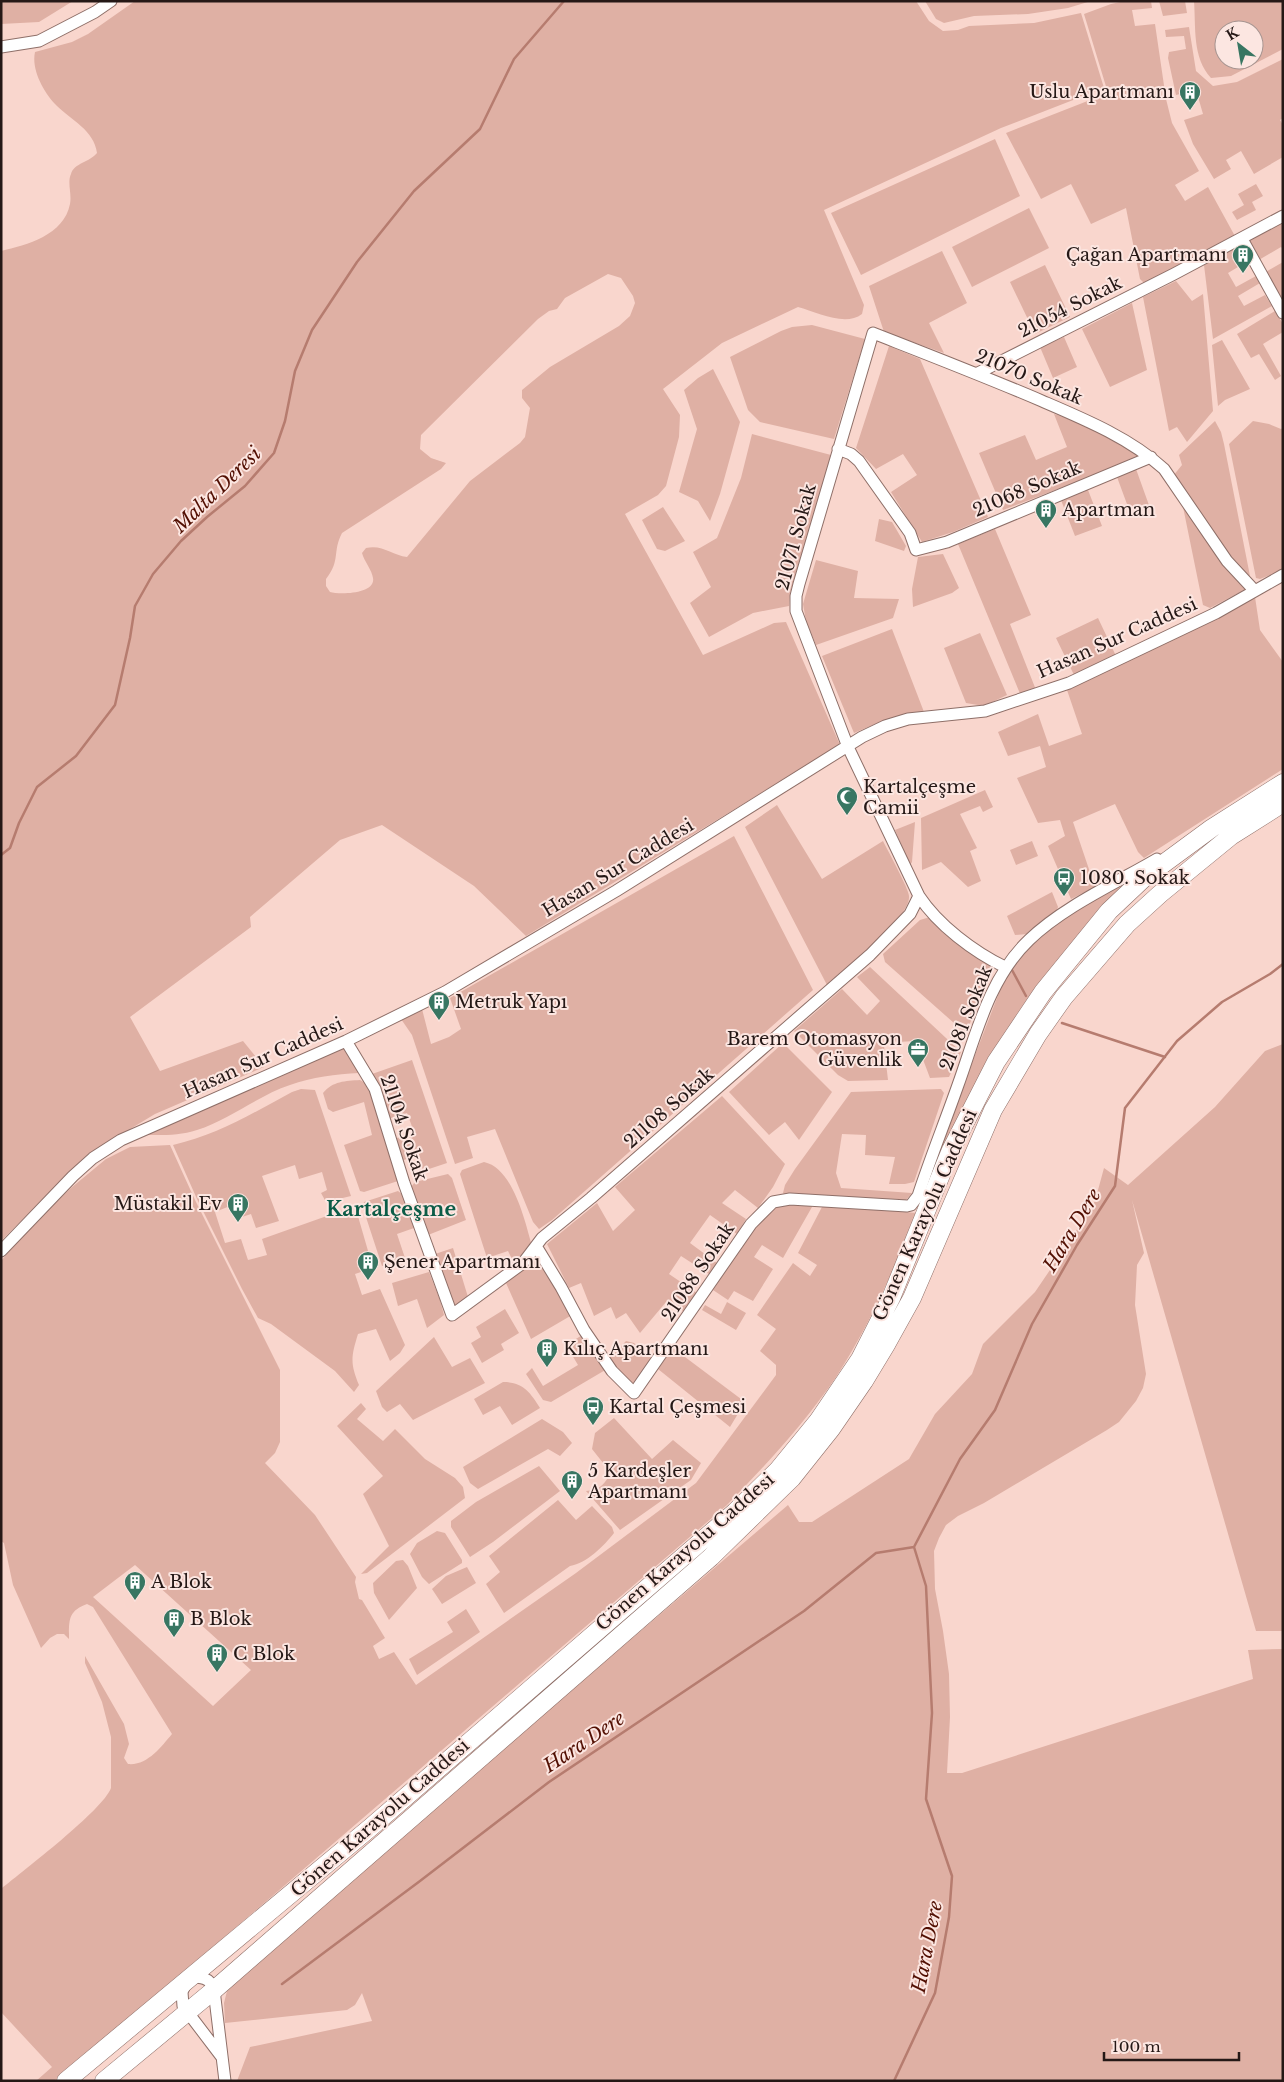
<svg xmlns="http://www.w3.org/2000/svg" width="1284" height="2082" font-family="'Libre Baskerville',serif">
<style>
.green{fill:#dfb0a4;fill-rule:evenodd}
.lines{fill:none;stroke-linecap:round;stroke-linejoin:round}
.stream{stroke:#b67c6f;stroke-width:2.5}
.minor-casing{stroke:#8e6f68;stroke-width:13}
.highway-casing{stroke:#8e6f68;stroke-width:19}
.minor{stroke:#fff;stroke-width:11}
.highway{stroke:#fff;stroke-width:18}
.labels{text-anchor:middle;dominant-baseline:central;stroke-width:4;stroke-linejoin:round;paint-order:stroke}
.poi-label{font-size:18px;fill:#251816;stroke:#fce6e1;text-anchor:start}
.street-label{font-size:18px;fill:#251816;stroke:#fce6e1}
.water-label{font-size:19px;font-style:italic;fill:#520f02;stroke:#fce6e1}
.quarter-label{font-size:20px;font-weight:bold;fill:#0c5c47;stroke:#fce6e1}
</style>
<rect width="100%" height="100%" fill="#f9d6cd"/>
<path class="green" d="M1 1H73L39 22 1 24Z
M135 1H916L929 21 943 31 958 30 969 26 1034 23 1081 13 1104 88 1001 128 824 210 864 305 862 314C845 327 817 312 798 307L722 343 663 389 680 415 679 437 666 486 658 495 625 514 703 655 774 623 786 622 840 745 526 936 474 886 382 825 340 840 250 917 251 927 130 1017 160 1071 243 1041 264 1067 155 1114 87 1155 1 1241V251C27 245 64 235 70 204 72 194 67 182 71 174 74 163 90 162 97 153 94 130 71 120 57 106 44 93 31 70 35 52L72 42 88 34ZM608 274 621 278 633 296 635 303 630 316 619 326 550 367 522 390V398L530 408 525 437 520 443 470 481 407 557C392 555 382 544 366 548L362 553C364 561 372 570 373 578 376 594 340 595 330 592L326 586V579C341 560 332 552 342 533L441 469 446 463 431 458 420 449 421 435 538 319 549 311 557 309 565 298Z
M925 1H1091L1068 8 1028 14 974 16 944 23 936 19Z
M1125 1H1151L1152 8 1132 10 1135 26 1155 24 1166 99 1172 123 1199 171 1175 185 1185 201 1208 187 1236 238 1144 283 1140 279 1126 208 1091 224 1071 184 1041 199 1006 133 1108 93 1084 14 1111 4Z
M1159 1H1185L1187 13 1163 16Z
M1194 1H1283V49L1231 76 1211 78C1192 57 1196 28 1194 1ZM1224 30H1254V60H1224Z
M1189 27 1196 71 1213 86 1237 82 1283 59V118L1280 120 1283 125V157L1254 174 1241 151 1226 160 1231 169 1214 179 1193 144 1184 120 1203 114 1196 90 1176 95 1168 58 1169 52 1186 49 1184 36 1166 37 1165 30Z
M995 139 1020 196 861 275 831 213Z
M1256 184 1263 196 1252 202 1256 210 1237 220 1232 212 1244 205 1238 194Z
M1029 208 1049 248 972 287 952 247Z
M1283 220V249L1281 247 1257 261 1246 241Z
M1239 246 1248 261 1228 273 1236 287 1256 276 1260 283 1238 296 1244 306 1265 295 1272 306 1213 339 1204 265Z
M942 251 967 303 929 323 944 353 884 332 869 286Z
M1283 262V300L1281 301 1264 273Z
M1045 265 1070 317 1035 334 1010 282Z
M1176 281 1192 301 1203 294 1213 411 1187 442 1177 427 1169 431 1143 297Z
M1132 303 1147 370 1110 387 1082 329Z
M1275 311 1283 324V332L1263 344 1281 376 1275 380 1259 354 1251 358 1237 334Z
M812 325 865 339 834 439 760 422 748 410 730 357 781 331 792 327Z
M1064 337 1077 367 1053 378 1040 347Z
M1222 340 1250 389 1225 400 1218 406 1212 345Z
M889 346 920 359 988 517 953 532 922 542 891 492 917 475 903 454 876 469 856 448Z
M713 369 740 422 720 494 710 521 698 501 679 492 697 429 684 390 698 378Z
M1054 414 1078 421 1138 455 1134 460 1003 510 979 453 1025 435 1036 460 1067 447Z
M1215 421 1221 432 1224 444 1250 576C1230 567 1188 498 1173 476L1182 465 1179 455Z
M1253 421 1269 424 1281 429 1283 428V570L1260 579 1256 578 1229 444Z
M752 434 831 455 790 593 789 606 753 613 709 637 690 603 711 587 693 552 717 538 741 478Z
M1136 469 1150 508 1131 515 1117 477Z
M1088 490 1102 526 1075 536 1061 500Z
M1182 502 1246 589 1210 608 1203 605Z
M663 507 685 541 665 551 657 549 642 520Z
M879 519 892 522 906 546 904 551 875 541Z
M995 529 1031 615 1010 624 1036 690 1021 696 958 544Z
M943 554 959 588 952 593 913 607 912 589 918 557Z
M816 560 858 571 854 598 899 599 893 618 816 645 806 621 803 604Z
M1255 597 1260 630 1283 662V769L1144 858 1138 852 1115 804 1073 822 1095 887 1071 899 1048 846 1065 836 1060 820 1038 823 1017 778 1046 767 1040 746 1008 756 998 732 1038 714 1049 746 1082 734 1067 690 1237 608Z
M1098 618 1116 656 1074 675 1056 638Z
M892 629 924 712 875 724 854 733 822 656Z
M980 633 1007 695 984 706 966 703 944 648Z
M985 790 993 807 983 812 980 806 960 814 977 848 970 851 981 881 968 887 941 862 922 870 921 818Z
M777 805 822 879 883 841C888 851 909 889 909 896 911 918 845 969 827 985L745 827Z
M915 822 912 862 910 865 895 830Z
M734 836 813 990 552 1220 539 1229 533 1222 495 1129 467 1137 473 1158 455 1164 412 1035 401 1019 422 1009 431 1044 449 1037 461 1029 450 998Z
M1032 841 1038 856 1016 865 1010 850Z
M1141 874 1098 915 939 1160 935 1159 1007 972 1031 943 1074 912Z
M1052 892 1058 907 1057 910 1027 934 1015 935 1007 916Z
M930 917 989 964 992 973 967 1030 963 1031 885 962 883 954 920 920Z
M870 967 961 1052 949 1077 930 1078 916 1041 897 1042 883 1037 888 1080 848 1081 838 1075 794 1031 842 989 867 1015 880 1001 857 977Z
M783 1043 832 1092 799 1140 785 1122 769 1135 729 1092Z
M1283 1044V1631H1256L1132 1200 1144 1253 1137 1265 1135 1305 1146 1374 1143 1388 1136 1401 1119 1422 1107 1430 984 1503 958 1516 946 1525 939 1538 934 1551 935 1589 943 1631 949 1674 950 1717 947 1773H962L1253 1679 1248 1650 1283 1649V2081H237L250 2047 372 2021 362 1993 355 2005 347 2010 225 2023 224 2003 229 1983 788 1505 799 1522H812L909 1459 935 1414 972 1374 983 1344 1035 1292 1067 1245 1095 1201 1104 1168 1128 1185 1215 1107 1265 1051Z
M346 1047 359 1073C336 1074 312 1077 290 1085 259 1095 229 1120 197 1130 179 1136 161 1135 143 1135Z
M412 1060 447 1163 423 1171 418 1155 401 1161 394 1139 414 1132 407 1113 388 1119 372 1074Z
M360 1080 365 1083 372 1094 398 1181 364 1192 360 1191 344 1145 372 1135 364 1102 333 1112 328 1109 323 1093C333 1081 345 1081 360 1080Z
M301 1089 315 1090 351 1196 326 1202 321 1193 327 1190 322 1172 299 1179 295 1165 262 1176 279 1221 256 1228 251 1214 242 1217 230 1206 215 1212 225 1243 241 1239 248 1260 267 1255 262 1239 355 1206 373 1268 355 1274 362 1295 380 1289 405 1345 400 1353 390 1361 376 1329 358 1334C351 1357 350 1363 359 1385L354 1392 335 1371 271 1324 258 1318 242 1289 197 1199 173 1145C217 1135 253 1113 292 1092Z
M941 1089 944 1093 914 1182 905 1184H889L895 1157 865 1155 866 1135 842 1134 836 1173 841 1188 912 1193 906 1200C867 1203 827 1191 787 1196L783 1193 785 1185 795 1169 851 1092Z
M722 1096 785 1164 773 1187 758 1208 735 1190 722 1203 746 1219 737 1234 710 1215 690 1243 717 1263 709 1274 681 1256 669 1274 697 1293 685 1312 666 1302 640 1333 626 1313 616 1319 611 1307 594 1316 581 1283 569 1288 547 1244 597 1203 613 1231 635 1210 615 1187Z
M170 1145 195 1200 280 1370V1442L275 1453 265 1463 315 1515 356 1577 355 1582 359 1599 362 1600 385 1638 373 1646 379 1659 394 1652 416 1685 576 1573 696 1483 776 1375V1365L760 1351 776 1329 757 1315 793 1263 810 1276 817 1265 798 1253 823 1205 917 1213C894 1270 869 1326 836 1377 804 1424 766 1465 727 1505L156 1996 54 2081H36L52 2067 1 2012V1889C24 1870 103 1810 111 1788V1737L102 1702 85 1663V1656L124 1724 129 1744 124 1758 128 1764C147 1766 161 1747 172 1734L93 1607 87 1604C68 1611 69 1620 69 1639L64 1634H57L50 1638 41 1648 13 1585 4 1543 1 1541V1261L35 1221 71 1188 106 1159 130 1147ZM135 1565 251 1670 213 1706 93 1597Z
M484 1162C513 1168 525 1221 532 1246L524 1255 514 1263 508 1251 487 1258 460 1174 462 1170Z
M448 1174 452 1178 466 1220 428 1235 411 1187 415 1182Z
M398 1191 403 1195 414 1228 397 1234 405 1258 382 1266 363 1208 364 1202Z
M783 1203H809L812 1207 783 1258 762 1245 754 1257 773 1269 753 1301 734 1291 728 1300 713 1290 761 1217 771 1208Z
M453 1248 468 1297 452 1309 435 1254Z
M536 1259 553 1281 572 1315 531 1339 506 1283Z
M429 1272 440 1300 444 1315 427 1328 417 1299 398 1306 392 1283Z
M727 1302 746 1313 736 1330 702 1310 705 1305 721 1314Z
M505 1309 519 1333 501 1344 504 1350 482 1363 471 1343 481 1337 476 1327Z
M584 1334 607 1369 551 1402 543 1400 526 1374 532 1368 543 1386 578 1365 566 1345Z
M434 1337 452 1367 470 1358 485 1383 413 1420 400 1404 387 1412 382 1407 376 1391Z
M626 1341 634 1343 652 1359 635 1382 629 1384 609 1359Z
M673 1348 745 1402 730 1427 658 1369Z
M503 1382C523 1382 530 1392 540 1408L512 1425 500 1406 483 1415 474 1399Z
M361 1403 366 1409 357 1419 383 1441 395 1429 425 1459 455 1478 463 1487 465 1498 367 1573 361 1574 389 1546 363 1494 383 1476 337 1426Z
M614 1418 652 1459 673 1440 701 1463 691 1480 620 1530 586 1491C598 1490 603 1486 609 1476L607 1468 592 1449 595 1433Z
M542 1419 563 1432 572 1443 560 1456 548 1449 478 1489 470 1483 463 1467Z
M539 1466 560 1491 493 1542 470 1557 451 1527V1521L476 1502Z
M558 1500 576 1520 592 1506 612 1527 614 1533C604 1546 587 1563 570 1566L504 1613 486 1584 500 1572 489 1556Z
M437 1531 445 1533 462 1560V1563L429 1584 422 1577 410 1554 417 1543Z
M403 1560 408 1566 417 1588 389 1620 374 1593 373 1583 396 1561Z
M467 1567 476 1583 442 1604 432 1589 446 1576Z
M466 1609 480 1632 417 1675 409 1659 453 1632 447 1622Z"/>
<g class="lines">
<path class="stream" d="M1 855 10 848 19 823 37 787 76 756 115 705 130 638 135 606 153 574 181 541 207 517 245 486 274 453 285 421 295 371 312 330 357 262 414 191 480 129 514 59 564 1
M1012 970 1026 996
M1062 1023 1165 1057
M282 1984 420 1881 549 1782 804 1611 876 1553 914 1547
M894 2081 935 1993 949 1917 952 1876 926 1799 932 1713 926 1586 914 1547 960 1459 995 1410 1032 1324 1077 1245 1115 1186 1125 1108 1177 1041 1222 1002 1270 974 1283 964"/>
<g class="minor-casing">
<path id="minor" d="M1 47 39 41 95 12 111 1
M1242 239 1283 313
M978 373 1174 274 1283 216
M838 449 851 454 859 461 910 533 916 550 947 542 1151 457
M1005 967C974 952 938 925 919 896L848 747 796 611V596L799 584 873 333C929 355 986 377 1042 401 1084 419 1130 438 1164 469L1227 561 1254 590
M346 1041 375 1089 404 1183 452 1315 523 1263 542 1238 591 1198 870 955 910 914 919 896
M536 1246 561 1287 584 1330 612 1371 634 1393 751 1224 773 1202 790 1199 907 1206 911 1205 918 1196C930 1159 945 1122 958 1085 976 1035 989 978 1029 940 1063 907 1116 883 1157 859
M1 1251 73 1176 93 1158 121 1140 346 1041 445 992 616 891 862 737 885 726 908 719 985 711 1069 683 1216 613 1283 575
M221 2056 183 2006 182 1992 189 1977C201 1977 210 1977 214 1990L225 2081"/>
</g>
<g class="highway-casing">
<path id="highway" d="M66 2081 371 1827 735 1512 778 1470 818 1421 860 1359 891 1298 951 1150 996 1062 1043 992 1109 911 1144 878 1212 828 1283 783
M104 2081 214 1990 711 1557 792 1478 831 1429 864 1381 887 1343 912 1298 993 1110 1038 1034 1064 997 1127 924 1160 894 1231 836 1283 803"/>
</g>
<use href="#minor" class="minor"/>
<use href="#highway" class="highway"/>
</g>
<defs>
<g id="building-pin" transform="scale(1.125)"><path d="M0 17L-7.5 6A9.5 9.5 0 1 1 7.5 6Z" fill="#387662" stroke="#fce6e1"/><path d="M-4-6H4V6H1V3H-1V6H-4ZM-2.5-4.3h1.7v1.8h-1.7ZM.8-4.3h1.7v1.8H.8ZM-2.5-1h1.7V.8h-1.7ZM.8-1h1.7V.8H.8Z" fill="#fff"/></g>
<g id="mosque-pin" transform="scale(1.125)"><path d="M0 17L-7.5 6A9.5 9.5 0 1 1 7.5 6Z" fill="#387662" stroke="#fce6e1"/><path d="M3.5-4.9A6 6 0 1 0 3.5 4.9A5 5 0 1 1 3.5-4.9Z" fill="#fff"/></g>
<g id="bus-pin" transform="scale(1.125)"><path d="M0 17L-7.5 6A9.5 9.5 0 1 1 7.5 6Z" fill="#387662" stroke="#fce6e1"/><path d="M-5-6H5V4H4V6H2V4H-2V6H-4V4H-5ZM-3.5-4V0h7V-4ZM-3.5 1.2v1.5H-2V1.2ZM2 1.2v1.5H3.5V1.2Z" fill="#fff"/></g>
<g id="office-pin" transform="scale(1.125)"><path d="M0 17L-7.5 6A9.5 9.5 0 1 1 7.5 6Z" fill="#387662" stroke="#fce6e1"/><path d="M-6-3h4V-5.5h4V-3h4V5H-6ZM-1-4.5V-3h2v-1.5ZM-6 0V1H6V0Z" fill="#fff"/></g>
</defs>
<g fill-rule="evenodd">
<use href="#building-pin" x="1190" y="92"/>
<use href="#building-pin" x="1243" y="255"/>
<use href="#building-pin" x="1046" y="510"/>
<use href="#mosque-pin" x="847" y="797"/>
<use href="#bus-pin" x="1064" y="878"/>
<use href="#building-pin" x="439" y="1002"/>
<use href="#office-pin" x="918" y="1049"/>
<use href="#building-pin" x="238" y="1204"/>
<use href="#building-pin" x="368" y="1262"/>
<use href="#building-pin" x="547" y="1349"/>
<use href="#bus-pin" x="593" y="1407"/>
<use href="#building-pin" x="572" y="1481"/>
<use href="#building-pin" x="135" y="1582"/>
<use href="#building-pin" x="174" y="1619"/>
<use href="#building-pin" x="217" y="1654"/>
</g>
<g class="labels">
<g class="poi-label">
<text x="1174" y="92" text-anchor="end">Uslu Apartmanı</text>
<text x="1227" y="255" text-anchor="end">Çağan Apartmanı</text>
<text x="1062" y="510">Apartman</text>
<text x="863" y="787">Kartalçeşme<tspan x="863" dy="21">Camii</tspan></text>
<text x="1080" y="878">1080. Sokak</text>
<text x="455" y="1002">Metruk Yapı</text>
<text x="902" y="1039" text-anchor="end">Barem Otomasyon<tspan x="902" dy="21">Güvenlik</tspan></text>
<text x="222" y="1204" text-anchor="end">Müstakil Ev</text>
<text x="384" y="1262">Şener Apartmanı</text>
<text x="563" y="1349">Kılıç Apartmanı</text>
<text x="609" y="1407">Kartal Çeşmesi</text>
<text x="588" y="1471">5 Kardeşler<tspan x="588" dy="21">Apartmanı</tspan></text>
<text x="151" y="1582">A Blok</text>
<text x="190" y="1619">B Blok</text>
<text x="233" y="1654">C Blok</text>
</g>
<g class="street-label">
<text transform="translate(1070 307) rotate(-27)">21054 Sokak</text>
<text transform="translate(1029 377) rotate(23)">21070 Sokak</text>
<text transform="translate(1027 489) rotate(-23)">21068 Sokak</text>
<text transform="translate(796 537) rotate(-75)">21071 Sokak</text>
<text transform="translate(1117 638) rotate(-24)">Hasan Sur Caddesi</text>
<text transform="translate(618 868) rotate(-31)">Hasan Sur Caddesi</text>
<text transform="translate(966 1018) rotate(-68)">21081 Sokak</text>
<text transform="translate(263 1058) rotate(-24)">Hasan Sur Caddesi</text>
<text transform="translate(669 1108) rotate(-41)">21108 Sokak</text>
<text transform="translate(404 1128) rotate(71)">21104 Sokak</text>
<text transform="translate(925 1215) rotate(-66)">Gönen Karayolu Caddesi</text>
<text transform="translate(698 1272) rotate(-56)">21088 Sokak</text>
<text transform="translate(685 1552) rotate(-41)">Gönen Karayolu Caddesi</text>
<text transform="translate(380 1818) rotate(-41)">Gönen Karayolu Caddesi</text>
</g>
<g class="water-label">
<text transform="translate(217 490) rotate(-44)">Malta Deresi</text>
<text transform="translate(1072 1230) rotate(-59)">Hara Dere</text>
<text transform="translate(584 1742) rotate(-34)">Hara Dere</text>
<text transform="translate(927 1947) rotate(-79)">Hara Dere</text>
</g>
<g class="quarter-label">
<text x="391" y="1209">Kartalçeşme</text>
</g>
</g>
<rect width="1284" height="2082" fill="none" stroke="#251816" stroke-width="5"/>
<g transform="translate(1239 45) rotate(329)"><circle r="24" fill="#fce6e1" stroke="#a69490"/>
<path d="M0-4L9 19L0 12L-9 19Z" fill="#387662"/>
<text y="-8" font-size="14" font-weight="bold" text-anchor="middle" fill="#251816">K</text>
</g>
<path d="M1104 2052v8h135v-8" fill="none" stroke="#251816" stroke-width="2.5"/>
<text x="1112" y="2052" font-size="15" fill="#251816" stroke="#fce6e1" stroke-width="4" paint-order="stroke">100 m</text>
</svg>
